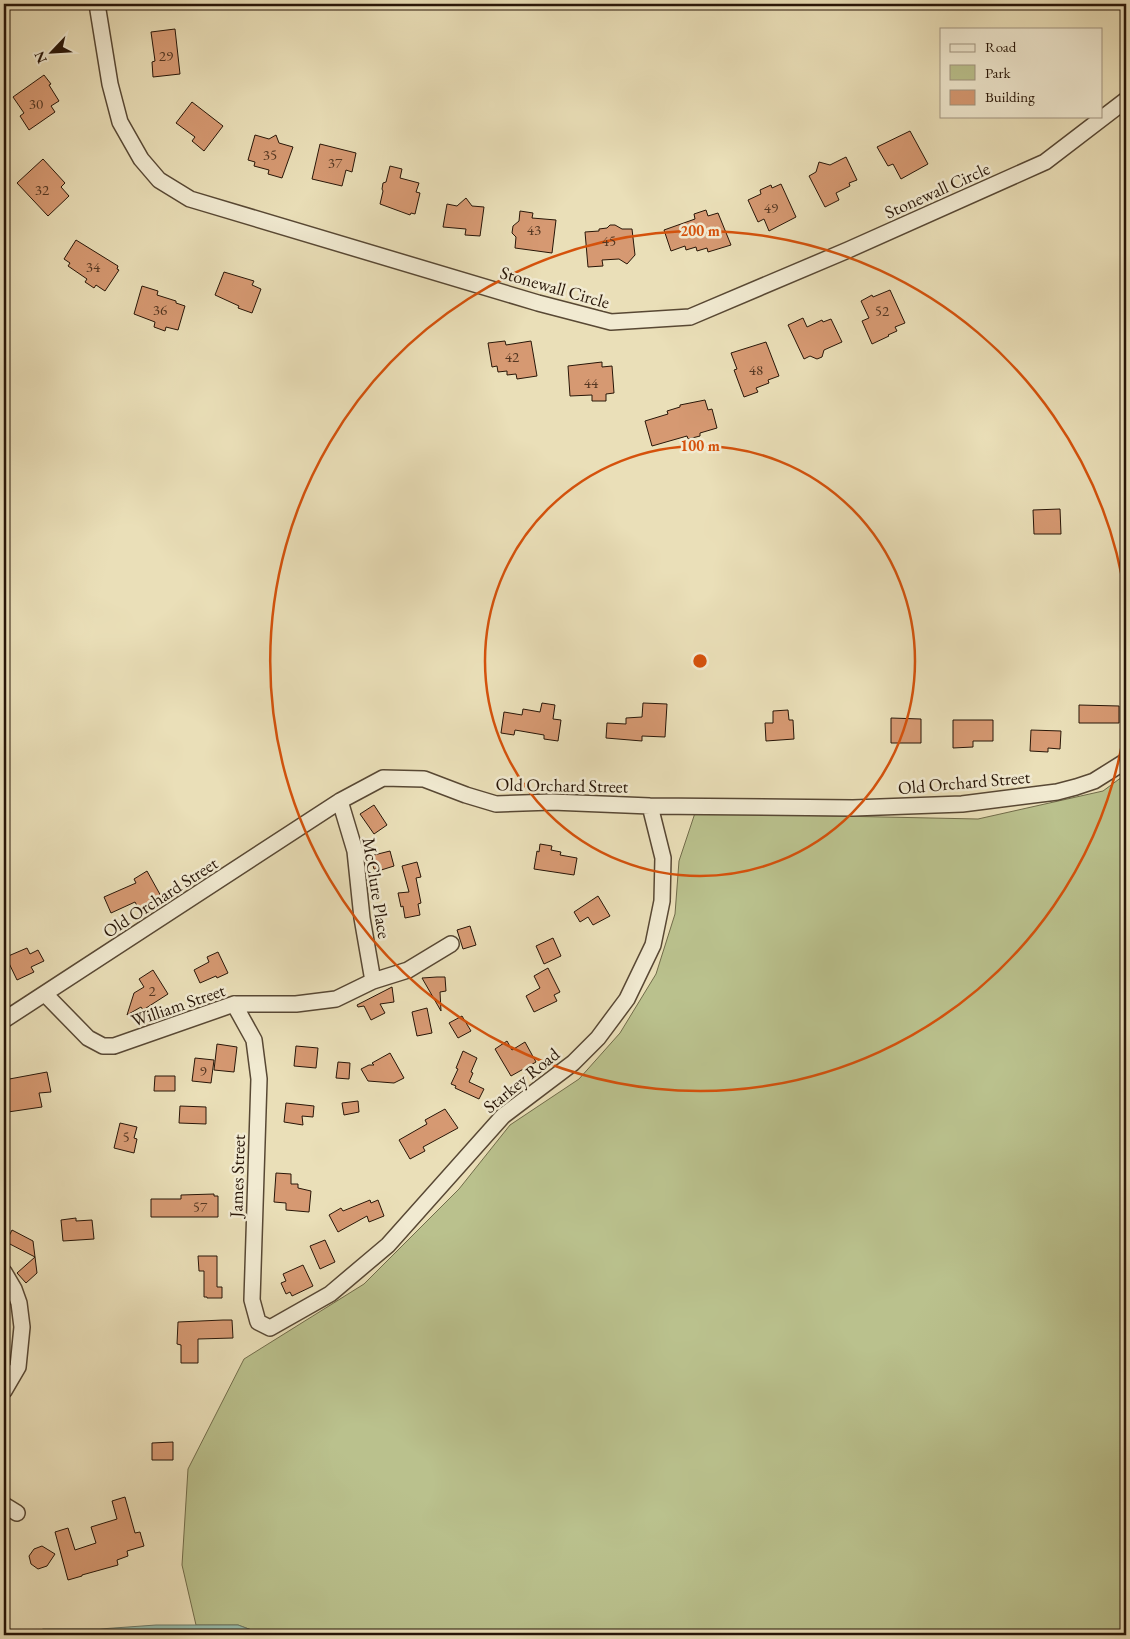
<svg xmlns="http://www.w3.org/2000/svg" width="1130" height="1639" font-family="'EB Garamond',serif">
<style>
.green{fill:#bac18d;stroke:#716c4a}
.water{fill:#98bdad;stroke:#6b7a6b}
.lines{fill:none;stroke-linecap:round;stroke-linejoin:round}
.shore{stroke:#606a5a;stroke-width:1}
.building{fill:#d69972;stroke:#281608}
.minor-casing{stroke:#584834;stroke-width:18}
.minor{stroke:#f1ead1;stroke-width:15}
.ring{fill:none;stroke:#d5520c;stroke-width:2.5}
.labels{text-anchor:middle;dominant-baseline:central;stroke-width:5;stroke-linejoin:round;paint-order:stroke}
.number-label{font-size:15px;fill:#543722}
.street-label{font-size:18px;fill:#281608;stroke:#f1ead1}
.centre{fill:#d5520c;stroke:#f1ead1;stroke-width:2.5}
.ring-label{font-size:15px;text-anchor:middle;font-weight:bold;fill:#d5520c;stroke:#f1ead1;stroke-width:5;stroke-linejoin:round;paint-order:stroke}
</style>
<rect width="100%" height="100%" fill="#eadfb8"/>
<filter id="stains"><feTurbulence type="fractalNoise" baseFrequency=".004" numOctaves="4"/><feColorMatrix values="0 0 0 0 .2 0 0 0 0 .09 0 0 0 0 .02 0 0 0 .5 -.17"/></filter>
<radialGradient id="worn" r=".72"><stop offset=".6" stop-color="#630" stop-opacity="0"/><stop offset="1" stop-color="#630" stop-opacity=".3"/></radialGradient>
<path class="green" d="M1126 774V1635H265L238 1625H196L182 1565 188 1469 244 1359 364 1284 459 1189 510 1125 579 1079 620 1033 656 974 675 914 679 861 695 813 978 819 1103 791Z
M8 1287 4 1339V1288Z"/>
<path class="water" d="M156 1625H238L265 1635H30L43 1629H100Z"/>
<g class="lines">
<path class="shore" d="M41 1635 45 1634H101L196 1630H237L251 1635"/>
</g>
<path class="building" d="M175 29 180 74 153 77 152 62 155 61 151 32Z
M44 75 51 84 49 85 59 101 51 106 55 112 29 130 20 116 24 113 13 97Z
M192 102 223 126 204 151 192 141 195 137 176 123Z
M910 131 928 164 901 179 893 164 888 166 877 147Z
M255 135 269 139 276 135 279 143 293 147 282 178 268 174 269 170 254 166 255 162 248 160Z
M320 144 356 153 352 172 346 170 342 186 312 179Z
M846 157 857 180 849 183 850 186 836 193 839 200 825 207 809 176 816 172 819 162 830 165Z
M43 159 65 183 61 187 69 196 48 216 17 183Z
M390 166 402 169 400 178 419 183 416 192 420 193 415 214 411 213 410 215 380 204 383 191 382 189 383 183 386 182Z
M781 184 796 217 769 231 764 219 758 222 748 200 761 194 760 190 771 185 772 188Z
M466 198 472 206 484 207 480 236 465 235 466 229 443 227 447 204 457 206Z
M706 210 708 216 718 213 731 245 708 252 707 248 697 251 696 247 686 250 685 246 671 251 664 230 695 219 694 214Z
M520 211 533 213 532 218 556 220 552 253 515 248 516 237 512 233 513 226 519 221Z
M610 225H615L622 229H632L635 255 627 264 619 259 602 260 603 266 588 267 585 232 599 231V229L607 228Z
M76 240 118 266 117 269 119 270 105 291 96 285 94 288 85 282 87 279 68 266 70 263 64 259Z
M224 272 254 281 252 285 261 289 252 313 238 308 239 306 215 295Z
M142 286 158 291 157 295 176 301V303L185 306 178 330 166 327 165 331 154 327 155 322 134 314Z
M890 290 905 323 895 327 897 331 888 335 889 336 872 344 862 321 869 318 861 301 872 295 873 297Z
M803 318 807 327 822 320 823 322 831 319 842 342 824 350 822 357 817 359 810 356 804 359 788 325Z
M505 341 506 345 531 341 537 376 517 379 516 374 507 375V371L498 372 497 366 492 367 488 343Z
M766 342 779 376 768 380 769 383 756 388 758 392 744 397 734 370 737 369 731 353Z
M602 362V367L612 366 614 393 606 394V401H592V395L570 396 568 366Z
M705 400 708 410 712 409 717 428 700 433V436L688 439 687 436 652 446 645 421 668 414 667 411 680 407V405Z
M1060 509 1061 534H1034L1033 510Z
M542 703 555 705 553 719 561 720 558 741 544 739V735L515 730 514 735 501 733 504 712 522 715 523 709 540 712Z
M643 703 667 704 665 737 642 736V741L606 738 607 723 626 724V718L642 717Z
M1079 705 1119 706V723H1079Z
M788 710 789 720H793L794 739 766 741 765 723H773V711Z
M891 718 921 719V743H891Z
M953 720H993V741H973V747L953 748Z
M1031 730 1061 731 1060 749 1048 748V752L1030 751Z
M374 805 387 825 374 834 360 814Z
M540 844 552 846 551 850 561 852 560 855 577 858 574 875 534 869 537 851 539 852Z
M390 851 394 866 378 871 377 869H374L370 856Z
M417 862 421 877 416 878 421 903 418 904 420 915 405 918 403 906 401 907 398 893 409 892 402 866Z
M147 871 162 898 140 911 135 902 111 913 104 897 136 883 134 879Z
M598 896 610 916 593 925 588 917 580 922 574 912Z
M470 926 476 945 463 949 457 930Z
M553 938 561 956 544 964 536 946Z
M27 948 30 954 38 950 44 961 31 967 34 972 17 980 6 957Z
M218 952 228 973 217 978 216 976 200 983 194 970 209 962 207 957Z
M548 968 560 992 554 995 557 1001 534 1012 526 996 540 988 534 976Z
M153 970 168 994 143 1010 141 1007 127 1015 134 993 144 987 139 979Z
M437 977H445L446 991 440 992 441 1011 422 978Z
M392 987 394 1002 380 1004 385 1013 371 1020 364 1006 358 1007 357 1005Z
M427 1008 432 1033 417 1036 412 1012Z
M462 1016 471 1031 458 1038 449 1023Z
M507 1041 512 1050 525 1042 536 1062 511 1076 495 1049Z
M217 1044 237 1047 234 1072 214 1070Z
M296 1046 318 1048 316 1068 294 1066Z
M463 1051 477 1058 471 1072 473 1073 469 1082 484 1089 479 1099 455 1088 456 1086 451 1084 458 1069 456 1068Z
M390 1053 404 1078 394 1083 368 1081 361 1069 369 1065H374L372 1063Z
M195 1058 214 1060 211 1083 192 1081Z
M338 1062 350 1063 349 1079 336 1078Z
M47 1072 51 1092 39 1093 42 1107 8 1112 4 1080Z
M155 1076H175V1091H154Z
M358 1101 359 1112 344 1115 342 1103Z
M286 1103 314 1106 313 1117 302 1116 303 1125 284 1122Z
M180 1106 206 1107V1124L179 1123Z
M445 1109 458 1128 423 1147 425 1151 410 1159 399 1140 427 1124 425 1120Z
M120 1123 137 1127 134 1138 137 1139 134 1153 114 1148Z
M276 1173 291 1174V1184H298V1188L311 1191 309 1212 286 1210V1203L274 1202Z
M214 1194V1196H218V1217H151V1199H181V1195Z
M370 1200 371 1203 378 1200 384 1216 369 1222 367 1216 338 1232 329 1215 341 1208 343 1211Z
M76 1218V1221L92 1220 94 1239 63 1241 61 1220Z
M12 1230 33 1241 35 1257 6 1242Z
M325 1240 335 1262 320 1269 310 1246Z
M198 1256H217V1287H222V1298H207V1297H204V1271H199Z
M35 1257 37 1273 26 1283 17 1273Z
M303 1265 313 1286 292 1296 290 1292 286 1294 281 1283 286 1281 283 1274Z
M223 1320H232L233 1338 198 1339V1363H181V1345L177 1344 178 1322Z
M173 1442V1460H152V1443Z
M125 1497 135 1533 140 1532 144 1546 127 1551 128 1556 117 1560 118 1565 82 1575V1576L68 1580 55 1532 68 1528 75 1550 96 1543 91 1527 117 1519 112 1501Z
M42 1546 55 1554 47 1566 38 1569 31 1564 29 1556 34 1549Z"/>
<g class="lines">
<g class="minor-casing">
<path id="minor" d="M97 4 110 84 120 122 141 159 159 180 190 199 538 303 611 322 690 317 848 250 1045 162 1126 100
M340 801 355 851 362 918 373 981
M45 994 88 1038 103 1046H114L234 1004H296L336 999 373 981 408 970 451 944
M234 1004 254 1040 259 1079 252 1300 258 1322 270 1328 330 1294 388 1245 503 1116 573 1063 598 1038 627 999 653 945 662 901 663 858 650 806
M4 1020 340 801 383 778 424 779 466 795 496 804 552 802 650 806 853 808 962 804 1057 792 1076 787 1094 781 1126 761
M4 1272 14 1289 19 1303 22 1327 18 1367 4 1391
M4 1505 17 1513"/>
</g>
<use href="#minor" class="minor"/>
</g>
<g class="ring">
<circle cx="700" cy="661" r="215"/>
<path d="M1126 721A430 430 0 1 1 1126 601"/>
</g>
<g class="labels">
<g class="number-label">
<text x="166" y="55">29</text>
<text x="36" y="103">30</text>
<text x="270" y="154">35</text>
<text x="335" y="162">37</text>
<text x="42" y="189">32</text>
<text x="771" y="207">49</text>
<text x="534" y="229">43</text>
<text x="609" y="240">45</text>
<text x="93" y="266">34</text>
<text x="160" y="309">36</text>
<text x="882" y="310">52</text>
<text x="512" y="356">42</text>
<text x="756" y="369">48</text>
<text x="591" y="382">44</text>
<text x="152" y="990">2</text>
<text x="203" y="1070">9</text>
<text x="126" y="1136">5</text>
<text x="200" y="1206">57</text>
</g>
<g class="street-label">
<text transform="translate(937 190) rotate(-24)">Stonewall Circle</text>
<text transform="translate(555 287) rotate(16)">Stonewall Circle</text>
<text transform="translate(964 782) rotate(-5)">Old Orchard Street</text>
<text transform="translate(562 785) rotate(1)">Old Orchard Street</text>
<text transform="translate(377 888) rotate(81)">McClure Place</text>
<text transform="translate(160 897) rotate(-33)">Old Orchard Street</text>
<text transform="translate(178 1005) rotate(-19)">William Street</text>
<text transform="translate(521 1080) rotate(-39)">Starkey Road</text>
<text transform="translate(237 1176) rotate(-88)">James Street</text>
</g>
</g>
<circle cx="700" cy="661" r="8" class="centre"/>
<g class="ring-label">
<text x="700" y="236">200 m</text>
<text x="700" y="451">100 m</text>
</g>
<rect width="1130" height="1639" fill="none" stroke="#eadfb8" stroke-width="20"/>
<rect x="5" y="5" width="1120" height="1629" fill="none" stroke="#281608" stroke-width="2.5"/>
<rect x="10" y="10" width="1110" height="1619" fill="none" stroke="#281608"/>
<rect x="940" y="28" width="162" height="90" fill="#f1ead1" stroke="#a19581"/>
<rect x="950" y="44" width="25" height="8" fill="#f1ead1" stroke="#a19581"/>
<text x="985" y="52" font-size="15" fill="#281608">Road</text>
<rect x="950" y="65" width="25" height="15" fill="#bac18d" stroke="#a19581"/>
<text x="985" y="78" font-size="15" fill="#281608">Park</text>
<rect x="950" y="90" width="25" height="15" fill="#d69972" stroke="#a19581"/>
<text x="985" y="102" font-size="15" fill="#281608">Building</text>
<g transform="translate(52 52) rotate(245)" stroke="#f1ead1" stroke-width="4" paint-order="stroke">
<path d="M0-4L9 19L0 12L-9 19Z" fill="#281608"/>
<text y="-8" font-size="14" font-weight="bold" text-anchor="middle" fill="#281608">N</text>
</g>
<rect width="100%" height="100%" filter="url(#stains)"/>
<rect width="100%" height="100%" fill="url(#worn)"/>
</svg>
